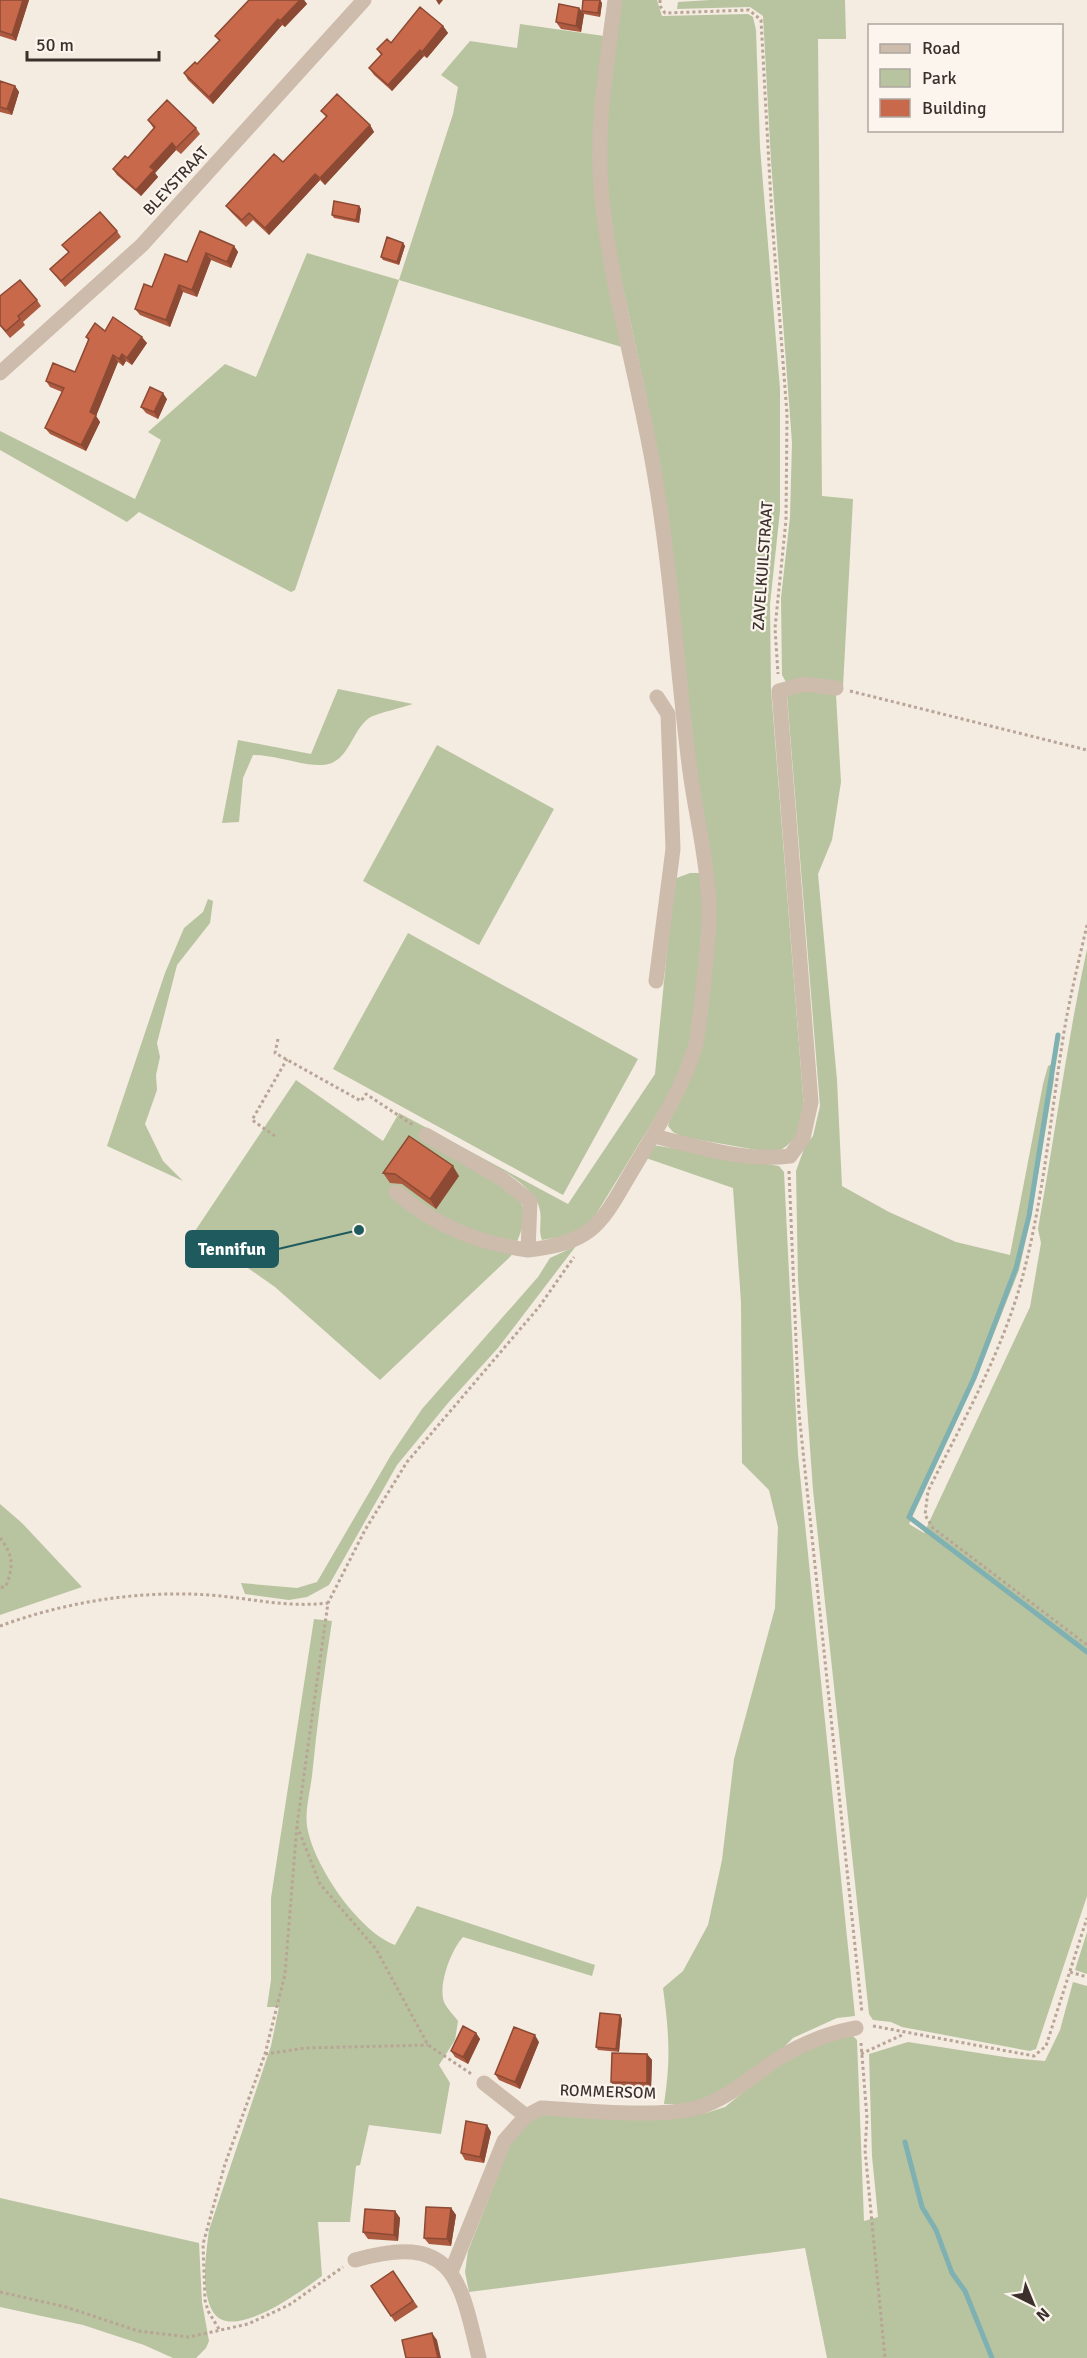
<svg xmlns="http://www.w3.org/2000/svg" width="1087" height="2358" font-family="Signika,sans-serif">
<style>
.green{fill:#b8c4a0}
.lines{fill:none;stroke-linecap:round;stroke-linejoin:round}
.stream{stroke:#7fb0b2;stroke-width:5}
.path{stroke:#b9a596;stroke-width:3;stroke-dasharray:3 3;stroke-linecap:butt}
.minor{stroke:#cdbbac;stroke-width:15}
.wall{fill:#ac5a40}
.shaded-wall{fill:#8c4a34}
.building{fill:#c8694b;stroke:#8c4a34;stroke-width:1.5}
.labels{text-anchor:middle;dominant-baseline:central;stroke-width:4.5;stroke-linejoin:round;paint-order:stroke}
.street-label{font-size:16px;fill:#3b302b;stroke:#fbf5ee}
.leader{fill:none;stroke:#1f5a5e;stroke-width:2}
.callout-dot{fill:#1f5a5e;stroke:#fbf5ee;stroke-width:2}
.callout{fill:#1f5a5e;stroke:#1f5a5e;stroke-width:2}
.callout-label{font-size:18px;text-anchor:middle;font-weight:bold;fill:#fff}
</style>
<rect width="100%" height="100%" fill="#f4ebe1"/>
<path class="green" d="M621 0H657L662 16 748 14 753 17 756 30 760 147 780 389V511L770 604 771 689 804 1108C801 1130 796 1144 774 1153L683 1137 673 1132 668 1126 708 995 697 784 647 399 614 246 607 180 605 123Z
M710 0H845L846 39H818L822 496 853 499 843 687 786 682 782 675 781 598 790 517 792 443 771 161 763 16 750 7 677 9 678 2Z
M520 24 604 36 593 141 625 348 399 280 295 590 291 592 139 512 127 522 0 450V431L135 499 161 440 148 432 225 364 256 377 307 253 399 280 453 114 458 87 441 75 470 41 517 48Z
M338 689 413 704C404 707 375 714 369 718 351 731 349 764 322 765 302 766 277 755 253 755L243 778 239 822 222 823 238 740 311 754Z
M796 689 836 695 841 782 832 840 818 874 837 1080 842 1186 889 1212 956 1242 1010 1255 1043 1084 1048 1066 1054 1063V1079L1031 1217 1019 1270 976 1379 909 1524 924 1533 1030 1307 1041 1243 1038 1229C1055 1135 1067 1041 1087 949V1896L1036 2049 1030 2051 902 2027 891 2022 873 2020 869 2014 813 1490 798 1280 796 1171 805 1146 813 1136 820 1106 787 696Z
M437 745 554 809 479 945 363 881Z
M690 873H700L704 911 692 1033 685 1059 667 1098 592 1221 567 1236 542 1240C538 1230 542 1221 540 1211 538 1194 517 1180 504 1171 528 1211 530 1213 511 1256L380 1380 275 1287 195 1231 296 1080 383 1141 399 1113 568 1204 655 1074 674 879Z
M208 899 213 901 210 923 177 965 157 1043 160 1057 156 1075 157 1090 145 1124 163 1161 183 1181 107 1146 165 973 184 928 203 912Z
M408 933 638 1059 563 1195 333 1069Z
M653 1145 779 1166 784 1172 798 1455 855 2016 837 2018 793 2038 770 2061 698 2104H664C671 2060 669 2032 663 1988L683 1971 708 1925 722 1860 734 1759 775 1608 778 1527 769 1490 742 1463 741 1302 733 1188 646 1158Z
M576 1246 498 1348 448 1403 397 1465 329 1585 307 1597 289 1600 245 1594 241 1583 297 1588 317 1582 391 1455 422 1409 538 1277 550 1258Z
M0 1504 22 1523 82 1587 0 1615Z
M314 1619 332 1621C324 1673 317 1724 312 1776 310 1791 305 1811 307 1826 313 1865 358 1931 395 1945L417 1906 595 1965 592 1976 463 1937C451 1950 438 1985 444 2002 447 2009 454 2015 458 2021L455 2040 439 2065 450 2083 441 2134 369 2125 360 2165 356 2166 350 2222H318L322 2276C303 2290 232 2343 213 2312 200 2290 206 2255 209 2230L271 2046 279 2007H267L271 1980V1898Z
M1087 1932V1974L1075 1970Z
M1073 1982 1087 1986V2358H827L805 2248 469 2292 465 2272 468 2251 515 2131 541 2115 685 2116 706 2113 725 2107 767 2073 815 2042 853 2036 857 2040 864 2221 878 2217 872 2156 869 2054 908 2042 1011 2058 1045 2061 1060 2030Z
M0 2198 199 2243 202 2302 209 2341 206 2348 196 2358H173L144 2345 83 2325 0 2307Z"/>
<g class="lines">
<path class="stream" d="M1058 1035 1029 1216 1016 1268 974 1378 909 1517 1087 1652
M905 2142 922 2207 936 2230 952 2273 965 2291 992 2358"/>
<path class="path" d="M660 0V6L665 13 749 10 761 20 772 219 787 414 786 520 775 628 778 674
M850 691 1087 750
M1087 925C1079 960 1070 996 1064 1032 1051 1113 1044 1195 1023 1275 1003 1351 963 1421 928 1491L925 1515 933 1528 1087 1645
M278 1039 275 1053 361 1101 366 1094 413 1125
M275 1136 252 1120 287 1059
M789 1171 799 1413 862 2013
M0 1538C13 1554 14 1566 6 1586L0 1588
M0 1626C65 1602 139 1590 209 1595 251 1598 285 1608 328 1603
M297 1826 320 1884 376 1949 428 2045 473 2075
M1070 1972 1087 1977
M873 2026 1034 2056 1046 2046 1087 1918
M861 2043 867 2118 865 2150 885 2358
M265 2054 306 2048 428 2045
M861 2054 904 2034
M0 2292 66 2307 138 2331 189 2337 248 2324 289 2305 343 2267
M219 2329 208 2311 205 2300 203 2244 225 2164 265 2054 285 1974 297 1825 328 1603 365 1530 407 1462 539 1307 574 1257"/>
<path class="minor" d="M0 373 142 245 364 0
M656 981 673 849 668 714 657 697
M426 1135 501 1178 530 1201 528 1250C599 1242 602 1220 636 1164 658 1127 684 1086 696 1044 699 1029 700 1013 702 997 706 962 711 926 708 890 705 848 694 806 689 764 677 667 671 568 654 471 638 377 609 283 601 187 596 124 607 62 615 0
M653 1136C697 1146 745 1162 790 1156L803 1138 811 1102 779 691 804 684 836 688
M396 1192C435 1226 478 1243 528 1250
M484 2083 526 2116
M355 2260C453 2232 460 2277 479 2358
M451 2272 504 2141 526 2116 541 2108C586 2110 667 2120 706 2105 734 2094 754 2074 779 2058 803 2043 828 2033 856 2028"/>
</g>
<path class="wall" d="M0 0H29L16 41 0 36Z
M249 0H304L307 4 285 27 282 25 213 104 188 80 184 73 197 64 219 41 215 36Z
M600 0 602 3 600 17 584 14 582 11Z
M579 8 584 14 581 32 561 29 556 22Z
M443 26 448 33 427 58 424 56 392 91 374 75 369 68 381 55 377 49 391 43Z
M0 81 15 86 19 92 12 115 0 112Z
M321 111 370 125 374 132 325 185 320 180 269 235 253 220 246 227 231 212 226 206 283 162 326 117Z
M148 120 196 128 200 134 181 154 176 150 155 173 158 177 141 196 117 175 113 169 128 158 154 129Z
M359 206 361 209 359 223 334 218 332 215Z
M117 231 121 237 65 287 50 269 69 253 62 245Z
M200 231 234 246 238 252 231 268 211 260 197 297 183 292 170 327 140 315 135 309 152 287 187 262Z
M403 243 405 246 399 265 383 260 381 257Z
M0 296 37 300 41 306 23 322 25 325 10 338 0 326Z
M105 331 147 343 132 365 126 361 123 366 118 362 96 416 100 422 86 451 50 434 45 428 62 392 50 387 46 381 75 372 88 340 86 337Z
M167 399 158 419 146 413 141 407Z
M383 1173 459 1176 436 1209 402 1184 390 1183Z
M620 2015 622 2019 619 2052 598 2050 596 2047Z
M476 2033 480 2039 468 2064 455 2057 451 2051Z
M539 2042 520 2089 499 2080 495 2074Z
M647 2054 652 2060 651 2089 615 2088 611 2082Z
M487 2125 491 2132 484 2163 465 2160 461 2153Z
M451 2208 456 2215 451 2246 429 2244 424 2238Z
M395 2211 400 2218 398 2241 368 2239 363 2232Z
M393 2271 418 2307 395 2322 371 2286Z"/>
<path class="shaded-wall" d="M23 0H29L16 41 12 35Z
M300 0H304L307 4 285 27 280 21Z
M436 0H443L439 5Z
M600 0 602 3 600 17 598 13Z
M579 8 584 14 581 32 576 26Z
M278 19 282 25 213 104 209 97Z
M443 26 448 33 427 58 422 52Z
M420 50 424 56 392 91 388 85Z
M15 86 19 92 12 115 7 109Z
M370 125 374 132 325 185 320 178Z
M172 143 176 150 155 173 158 177 141 196 136 190 150 167Z
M315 174 320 180 269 235 265 228Z
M359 206 361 209 359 223 356 220Z
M403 243 405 246 399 265 397 262Z
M234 246 238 252 231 268 227 262Z
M206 253 211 260 197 297 192 290Z
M179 285 183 292 170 327 166 320Z
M142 337 147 343 132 365 127 358Z
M122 354 126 361 123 366 119 359Z
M113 355 118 362 96 416 100 422 86 451 81 445 90 412Z
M163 393 167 399 158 419 154 412Z
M453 1166 459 1176 436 1209 430 1199Z
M620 2015 622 2019 619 2052 616 2049Z
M476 2033 480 2039 468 2064 463 2057Z
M535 2035 539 2042 520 2089 515 2082Z
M647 2054 652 2060 651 2089 647 2083Z
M487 2125 491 2132 484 2163 480 2157Z
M451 2208 456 2215 451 2246 447 2239Z
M395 2211 400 2218 398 2241 394 2235Z
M432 2333 437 2340 441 2358H438Z"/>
<path class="building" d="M0 0H23L12 35 0 31Z
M249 0H300L280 21 278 19 209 97 184 73 195 62 197 64 220 40 215 36Z
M583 0H600L598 13 582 11Z
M559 4 579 8 576 26 556 22Z
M420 7 443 26 422 52 420 50 388 85 369 68 382 54 377 49 387 39 391 43Z
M0 81 15 86 7 109 0 107Z
M337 94 370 125 320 178 315 174 265 228 249 213 242 220 226 206 274 154 283 162 327 116 321 111Z
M167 100 196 128 176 148 172 143 150 167 154 170 136 190 113 169 125 156 128 158 155 127 148 120Z
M334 201 359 206 356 220 332 215Z
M100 212 117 231 61 281 50 269 69 252 62 245Z
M200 231 234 246 227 262 206 253 192 290 179 285 166 320 135 309 144 284 152 287 165 254 187 262Z
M387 237 403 243 397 262 381 257Z
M20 280 37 300 18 316 20 319 6 331 0 325V296Z
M113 317 142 337 127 358 122 354 119 359 113 355 90 412 96 415 81 445 45 428 64 388 46 381 53 363 75 372 89 339 86 337 95 323 105 331Z
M150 387 163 393 154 412 141 407Z
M409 1136 453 1166 430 1199 395 1174 383 1173Z
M600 2013 620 2015 616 2049 596 2047Z
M463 2026 476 2033 463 2057 451 2051Z
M514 2027 535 2035 515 2082 495 2074Z
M612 2053 647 2054V2083L611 2082Z
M466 2121 487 2125 480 2157 461 2153Z
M426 2207 451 2208 447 2239 424 2238Z
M365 2209 395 2211 394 2235 363 2232Z
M393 2271 413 2301 391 2316 371 2286Z
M432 2333 438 2358H406L402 2340Z"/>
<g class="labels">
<g class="street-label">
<text transform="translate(176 181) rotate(-47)">BLEYSTRAAT</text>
<text transform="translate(763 566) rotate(-86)">ZAVELKUILSTRAAT</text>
<text transform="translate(608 2092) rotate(2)">ROMMERSOM</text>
</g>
</g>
<path class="leader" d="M359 1230L278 1249"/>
<circle class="callout-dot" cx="359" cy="1230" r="6"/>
<rect class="callout" x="186" y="1231" width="92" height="36" rx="6"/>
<g class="callout-label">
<text x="232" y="1255">Tennifun</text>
</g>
<rect x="868" y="24" width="195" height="108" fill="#fbf5ee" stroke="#aea6a0" stroke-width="1.5"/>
<rect x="880" y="44" width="30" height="9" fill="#cdbbac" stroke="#aea6a0" stroke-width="1.5"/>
<text x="922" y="54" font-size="18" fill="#3b302b">Road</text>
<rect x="880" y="69" width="30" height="18" fill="#b8c4a0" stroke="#aea6a0" stroke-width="1.5"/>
<text x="922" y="84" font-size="18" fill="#3b302b">Park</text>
<rect x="880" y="99" width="30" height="18" fill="#c8694b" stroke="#aea6a0" stroke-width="1.5"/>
<text x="922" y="114" font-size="18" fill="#3b302b">Building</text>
<g transform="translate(1033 2304) rotate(137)" stroke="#fbf5ee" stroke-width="4.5" paint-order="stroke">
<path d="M0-4.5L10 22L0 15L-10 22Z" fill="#3b302b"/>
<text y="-9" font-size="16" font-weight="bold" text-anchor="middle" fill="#3b302b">N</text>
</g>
<path d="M27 51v9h132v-9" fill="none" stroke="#3b302b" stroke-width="3"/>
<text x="36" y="51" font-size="18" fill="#3b302b" stroke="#fbf5ee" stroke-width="4.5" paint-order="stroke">50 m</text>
</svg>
